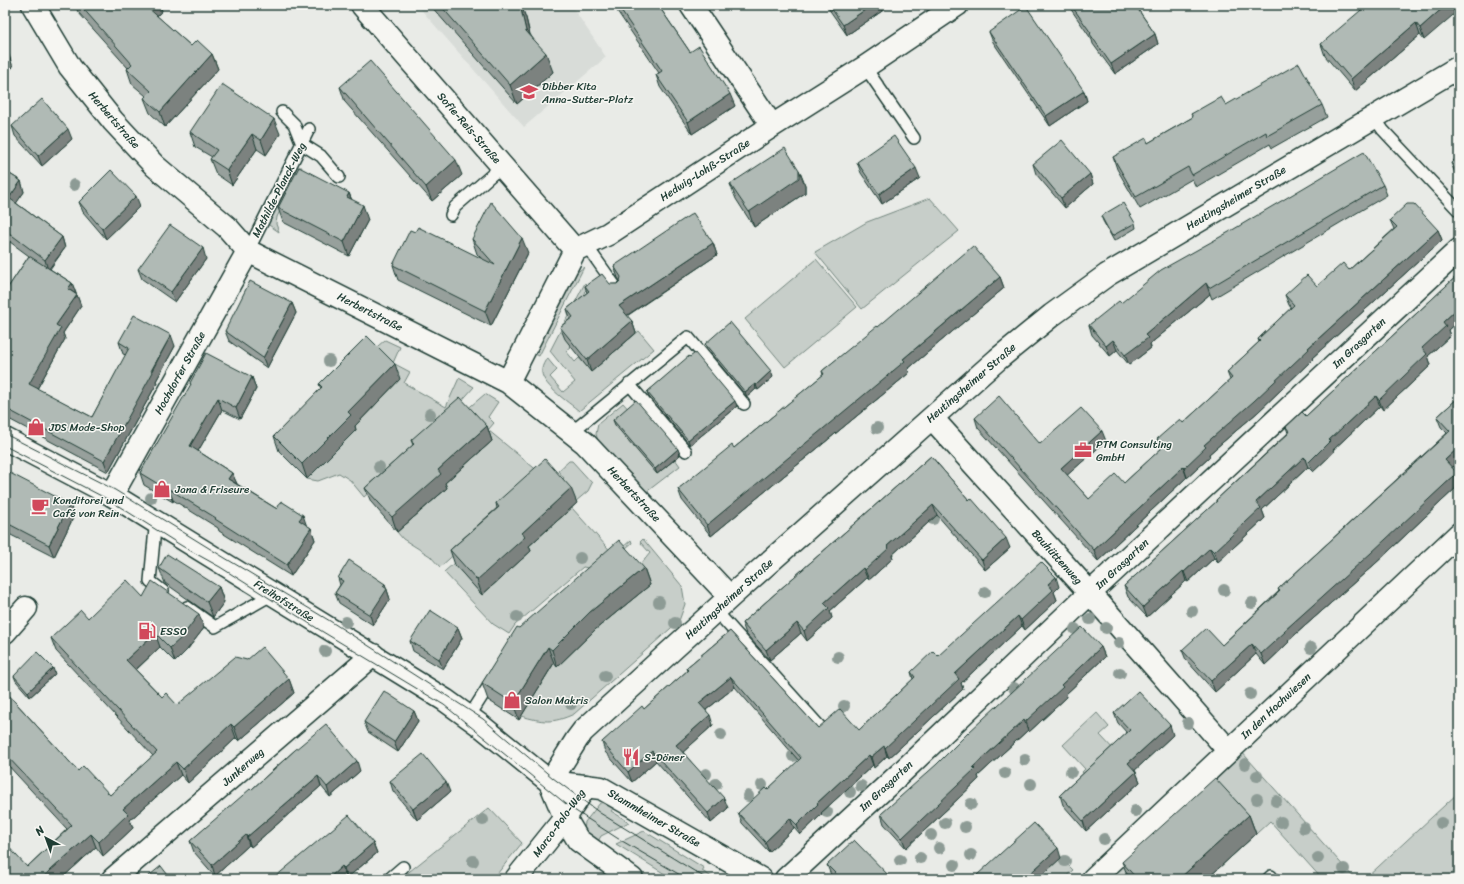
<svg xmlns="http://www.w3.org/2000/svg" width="1464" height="884" font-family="Sriracha,sans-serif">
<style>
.built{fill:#d8dcd8}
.green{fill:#c7cec9;stroke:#73867e}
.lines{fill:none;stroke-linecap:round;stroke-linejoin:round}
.service-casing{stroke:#1f3d34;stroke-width:14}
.minor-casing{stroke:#1f3d34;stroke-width:25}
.tertiary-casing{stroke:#1f3d34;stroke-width:25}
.service{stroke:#f6f6f2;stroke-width:11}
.minor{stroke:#f6f6f2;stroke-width:22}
.tertiary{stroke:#f6f6f2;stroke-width:22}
.tram{stroke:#1f3d34;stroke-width:1}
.tree{fill:#8d9b95}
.wall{fill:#97a09c;stroke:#1f3d34}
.shaded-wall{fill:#7b827f;stroke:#1f3d34}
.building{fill:#b0bab5;stroke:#1f3d34}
.labels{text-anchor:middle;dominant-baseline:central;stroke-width:3;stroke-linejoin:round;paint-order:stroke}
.poi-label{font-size:11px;fill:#1f3d34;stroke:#f6f6f2;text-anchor:start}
.street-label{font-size:11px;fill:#1f3d34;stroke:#f6f6f2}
</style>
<rect width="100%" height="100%" fill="#e9ebe7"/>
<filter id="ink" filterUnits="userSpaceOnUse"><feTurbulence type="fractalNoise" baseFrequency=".025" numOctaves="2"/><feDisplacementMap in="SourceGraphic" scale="8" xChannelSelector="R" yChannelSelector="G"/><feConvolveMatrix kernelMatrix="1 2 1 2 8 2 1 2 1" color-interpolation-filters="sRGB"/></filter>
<g filter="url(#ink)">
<path class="built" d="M417 5H571L606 57 524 127Z"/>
<path class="green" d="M295 167H302L277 217 276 224 279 232 266 223Z
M930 198 959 231 862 309 815 252 867 222Z
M816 259 857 307 785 367 745 319Z
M584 267 539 356 533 353 571 277Z
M585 283 589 287 584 292 593 303 571 347 566 351 575 362 579 358 591 371 639 331 654 349 579 411C569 402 539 384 542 369 542 366 545 361 547 358L557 370 550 377 563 392 575 382 550 351Z
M385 340 400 347 393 363 410 372 404 383 446 407 459 378 474 387C440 426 403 463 364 497L350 480 339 473 318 481 307 479 356 430 353 427 400 379 372 351Z
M485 394 498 402 488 417 494 423 488 430 539 472 476 535 440 567 430 556 403 539 397 532 446 489 443 485 465 411Z
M623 403 631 412 657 474 675 459 680 466 645 493 598 441 596 434 598 424Z
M569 461H572L592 483 588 491 575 502 559 483 564 478 558 471Z
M572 508 614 555 631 540 632 543 599 570 583 567 515 625 509 634 493 624 444 572 453 564 455 565 482 595 527 547Z
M643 539 682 586 685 604 679 621 574 714C552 724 543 722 521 716L554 663 558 666 650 553 640 542Z
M1097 713 1109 727 1100 735 1115 751 1090 781 1082 772 1085 769 1063 745Z
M1240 750 1355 879H1322L1270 821 1256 834 1133 869 1122 879H1101Z
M1459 792V867L1446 879H1365Z
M608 801 616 805 611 811 629 822 601 836 596 845 584 831 585 822 600 803Z
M489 808 522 843 493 879H400Z
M644 831 704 868 702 871 715 879H673L616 844Z
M1061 858 1073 870 1063 879H1038Z"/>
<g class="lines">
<g class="service-casing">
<path id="service" d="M865 67 914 138
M282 112 294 124 302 144 321 156 339 177
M1374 117 1383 130 1459 211
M451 215 455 207 502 166
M586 245 618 290
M248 251 309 129
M629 384 686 451
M572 432 688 337 744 404
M154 521 155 529 150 581 163 591
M187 607 215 627 273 594
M716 611 822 729
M469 717 493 679
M389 879 403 867
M1268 879 1271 876 1273 879"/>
</g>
<g class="minor-casing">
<path id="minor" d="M33 5 70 67 113 121 155 166 227 227 248 251 508 382 585 443 730 597
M362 5 575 250
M691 5 772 126
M508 382 575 250 608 234 772 126 865 67 957 5
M932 418 1090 593 1229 751
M112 495 248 251
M5 632 26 608
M550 782 577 739 583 731 730 597 998 359 1052 315 1107 275 1459 67
M113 879 373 655
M516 879 565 818 586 786
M786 879 903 771 1090 593 1459 250
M1093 879 1459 534"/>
</g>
<g class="tertiary-casing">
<path id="tertiary" d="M5 439 112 495 445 700 481 726 550 782 565 818 578 840 632 879
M550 782 601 788 761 879"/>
</g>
<use href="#service" class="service"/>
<use href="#minor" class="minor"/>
<use href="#tertiary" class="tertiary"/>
<path class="tram" d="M5 434 115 490 225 558 330 621 483 719 553 778 600 813 707 879
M5 446 109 500 182 546 220 567 323 632 444 705 571 808 617 838 687 879"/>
</g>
<g class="tree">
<circle cx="74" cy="185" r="6"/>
<circle cx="329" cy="361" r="6"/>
<circle cx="430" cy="414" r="6"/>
<circle cx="877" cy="428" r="6"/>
<circle cx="379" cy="467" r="6"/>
<circle cx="151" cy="498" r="6"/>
<circle cx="933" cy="519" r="6"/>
<circle cx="580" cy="558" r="6"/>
<circle cx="1224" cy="590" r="6"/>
<circle cx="985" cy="592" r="6"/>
<circle cx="659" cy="602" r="6"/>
<circle cx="1252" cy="603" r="6"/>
<circle cx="1192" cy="611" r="6"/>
<circle cx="517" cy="617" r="6"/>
<circle cx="1090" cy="619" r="6"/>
<circle cx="346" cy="622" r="6"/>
<circle cx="675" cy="623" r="6"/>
<circle cx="1106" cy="628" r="6"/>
<circle cx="1075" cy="629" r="6"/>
<circle cx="1119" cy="643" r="6"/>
<circle cx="1311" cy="648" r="6"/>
<circle cx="325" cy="651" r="6"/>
<circle cx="838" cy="657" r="6"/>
<circle cx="1120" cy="673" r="6"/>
<circle cx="605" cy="676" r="6"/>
<circle cx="1014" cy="688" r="6"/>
<circle cx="1250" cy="694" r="6"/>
<circle cx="571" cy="704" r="6"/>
<circle cx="844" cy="706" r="6"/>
<circle cx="1188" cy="723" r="6"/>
<circle cx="721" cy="735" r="6"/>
<circle cx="793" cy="756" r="6"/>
<circle cx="1025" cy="760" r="6"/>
<circle cx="1245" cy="764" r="6"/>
<circle cx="1071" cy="772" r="6"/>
<circle cx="1005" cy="773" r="6"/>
<circle cx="706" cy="774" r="6"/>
<circle cx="1257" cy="776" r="6"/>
<circle cx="716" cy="784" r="6"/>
<circle cx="1031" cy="784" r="6"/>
<circle cx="762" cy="785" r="6"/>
<circle cx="861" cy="786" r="6"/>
<circle cx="850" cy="792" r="6"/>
<circle cx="748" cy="796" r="6"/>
<circle cx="1257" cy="799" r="6"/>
<circle cx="1276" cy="801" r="6"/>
<circle cx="971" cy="804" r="6"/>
<circle cx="1135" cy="811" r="6"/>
<circle cx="827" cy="812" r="6"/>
<circle cx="483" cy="820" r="6"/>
<circle cx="1281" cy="822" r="6"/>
<circle cx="945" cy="823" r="6"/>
<circle cx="1441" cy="823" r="6"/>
<circle cx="965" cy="827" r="6"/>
<circle cx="1304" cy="828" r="6"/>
<circle cx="931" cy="835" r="6"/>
<circle cx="1104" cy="839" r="6"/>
<circle cx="939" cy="848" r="6"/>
<circle cx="971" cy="855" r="6"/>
<circle cx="920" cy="858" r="6"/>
<circle cx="1318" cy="858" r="6"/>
<circle cx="900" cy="860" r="6"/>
<circle cx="473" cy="861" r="6"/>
<circle cx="1065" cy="861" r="6"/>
<circle cx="954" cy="865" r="6"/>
<circle cx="1344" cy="869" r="6"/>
</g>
<path class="wall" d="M75 5H160L162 11 157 16 191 46 212 54 218 69 165 127 150 113 144 98 146 96 132 84 127 69 128 68 78 12Z
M430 5H521L526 18 530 34 553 72 517 104Z
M613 5H658L690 52 735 106 692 134 660 87 656 75 659 73Z
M826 5H884L885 9 847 35Z
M1068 5H1135L1155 34 1158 44 1115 74 1093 44 1092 40Z
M1459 5 1424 40 1420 35 1355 91 1325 56 1321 44Z
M989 32 1084 91 1087 101 1050 126 993 42Z
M340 87 462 175 432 201 345 102Z
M1226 105H1322L1327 117 1272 148 1270 144 1196 187 1192 179 1140 209 1117 169 1113 157 1148 143 1193 117 1191 114Z
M12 126 72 139 42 166 15 136Z
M190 132 280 134 266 155 257 149 232 185 216 174 210 159 212 157 195 147Z
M1459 156V178L1455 173 1451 163Z
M857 162 920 178 882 204 861 173Z
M1033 164 1090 174 1093 184 1065 208 1036 174Z
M799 170 805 185V193L754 227 736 199 730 184Z
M5 171 21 181 24 192 16 203 62 237 65 248 50 269 72 283 81 306 63 333 65 339 37 389 92 417 126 355 123 354 119 342 175 346 156 381 157 383 108 472 5 417V292L29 256 6 239 5 236Z
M1383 185 1387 195 1212 299 1210 294 1150 344 1151 348 1129 365 1117 350 1110 356 1092 335 1089 325 1121 303Z
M349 193 352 200 368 220 349 256 283 222 278 208Z
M79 202 140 206 106 239 83 212Z
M1101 216 1135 223 1136 228 1114 241 1103 221Z
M1390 220 1438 230 1442 240 1312 358 1313 359 1258 412 1209 454 1210 457 1187 478V477L1098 561 978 428 975 418 1040 444 1106 441 1067 475 1089 499 1124 483 1161 449 1157 439 1183 423 1230 380 1227 372 1259 342 1258 339 1291 308 1289 305 1285 295 1317 286 1349 270 1394 229Z
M415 232 482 259 477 254 472 239 528 253 491 326 398 280 393 265Z
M713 243 717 255 627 316 632 321 636 333 591 372 565 339 560 327 570 319 567 309 587 293 585 286 617 284 620 281 618 278 614 266Z
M206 259 175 302 142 279 138 269Z
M1459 274V320L1448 330 1450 336 1428 356 1431 365 1383 410 1380 406 1333 450 1334 452 1313 472 1308 467 1262 510 1265 518 1218 562 1214 558 1188 582 1186 581 1147 617 1128 597 1124 586 1216 502V500L1288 433 1286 427 1306 416Z
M1000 277 1004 288 908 369 909 373 711 536 682 500 678 489 734 448 823 375 822 371 878 327Z
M292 303 296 313 267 368 229 341 225 331Z
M705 344 773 377 758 390 756 389 747 397 707 349Z
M690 357 737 406 690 445 649 397 647 392Z
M252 377 256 389 240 419 222 410 198 451 232 473 237 484 277 509 311 528 315 540 291 576 219 531 218 528 173 500V502L144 485 140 473 191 386 190 383Z
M400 379 355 426 356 430 307 479 279 451 274 436 321 389 319 384Z
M1459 397V461L1452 468 1457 473 1459 479V485L1375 564 1288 641 1289 642 1265 665 1256 654 1215 692 1186 660 1182 650 1222 645 1279 591 1278 589 1447 433 1441 427 1437 417Z
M613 420 680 455 657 474 615 425Z
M487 426 492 441 445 483 447 488 397 532 371 502 365 488 413 445 411 440Z
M931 456 1010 548 985 570 937 515 892 555 893 558 869 580 867 578 830 611 832 618 807 641 801 633 770 660 746 634 742 623Z
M5 477 70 504 74 516 54 557 5 532Z
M496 503H577L529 546 531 551 482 595 455 565 450 550 497 508Z
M159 568 219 587 224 602 213 617 165 583Z
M644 568 650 585 596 629 557 667 554 663 519 720 488 700 482 683 519 628Z
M338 578 385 584 390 599 373 625 339 603 335 593 340 585Z
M1059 587 1054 592 1057 600 1025 630 1022 626 961 683 963 689 889 758 887 756 874 768 873 765 821 813 822 814 800 835 794 828 769 852 742 823 738 813 767 790 799 761 735 687 706 710 713 725 683 752 728 808 711 823 656 761 632 782 605 752 602 742 644 709 687 671 686 668 730 631 818 728 859 730 913 679 911 672 938 656Z
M143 597 204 628 187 650 175 662 160 647 136 670 162 697 177 705 289 679 294 693 239 741 236 738 188 783 181 775 130 820 133 828 103 856 96 847 61 879H5L27 867 67 829 5 762V691L78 771 110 795 153 756 56 651 51 638 88 618Z
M458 628 462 638 443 669 413 651 410 641Z
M1101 647 1105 657 1066 694 1067 697 1029 732 1028 730 978 776 979 779 906 848 884 824 881 814Z
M55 674 30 697 16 681 14 676Z
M414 711 418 721 398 752 368 732 364 722Z
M1114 713 1173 735 1135 770 1140 782 1086 831 1063 805 1060 795 1127 733 1118 723Z
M295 750 360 771 330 797 321 786 251 847 249 845 215 876 194 852 190 841 251 790Z
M390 781 450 792 417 820 393 791Z
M1249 815 1256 834 1207 879H1129L1122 862Z
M373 843 377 853 347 878 346 876 343 879H275V877Z
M827 865 892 879H835L831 875Z"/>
<path class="shaded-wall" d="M147 5H160L162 11 152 20 146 6Z
M520 5H521L526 18 533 50 526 31Z
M872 5H884L885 9 847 35 843 25Z
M1446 5H1459V10L1424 40 1420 28Z
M1416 23 1420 35 1355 91 1351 79Z
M1155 34 1158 44 1115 74 1111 64Z
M546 53 553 72 517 104 510 85Z
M212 54 218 69 165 127 160 112Z
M9 55 13 67 5 75V58Z
M1084 91 1087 101 1050 126 1046 116Z
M730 94 735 106 692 134 688 122Z
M274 119 280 134 266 155 261 140Z
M68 129 72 139 42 166 38 156Z
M252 134 257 149 232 185 227 170Z
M456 160 462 175 432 201 426 187Z
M916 168 920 178 882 204 879 194Z
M799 170 805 185V193L754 227 749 212Z
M1090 174 1093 184 1065 208 1061 198Z
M21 181 24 192 13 208 9 198Z
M349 193 354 207 347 197Z
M136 196 140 206 106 239 102 229Z
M363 205 368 220 349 256 344 242Z
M1438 230 1442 240 1312 358 1313 359 1258 412 1209 454 1210 457 1187 478 1184 468 1204 445 1308 348Z
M62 237 65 248 48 270 45 260Z
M522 238 528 253 491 326 485 311Z
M713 243 717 255 623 318 619 306Z
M203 248 206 259 175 302 171 292Z
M1000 277 1004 288 908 369 909 373 711 536 707 525Z
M72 283 76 294 68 289Z
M1206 283 1210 294 1150 344 1151 348 1129 365 1125 355 1145 335Z
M77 295 81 306 63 333 65 339 33 396 29 384 56 325Z
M292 303 296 313 267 368 263 358Z
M1459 307V320L1448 330 1450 336 1428 356 1431 365 1383 410 1379 400 1422 348 1443 322Z
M632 321 636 333 591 372 587 360Z
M171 335 175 346 156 381 157 383 108 472 104 461Z
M1113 340 1117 350 1110 356 1106 346Z
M395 364 400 379 355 426 356 430 307 479 302 464 348 412Z
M771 371 773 377 758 390 756 385Z
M252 377 256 389 240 419 236 408Z
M755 384 756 389 747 397 745 392Z
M1376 396 1380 406 1333 450 1334 452 1313 472 1309 462 1329 440Z
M218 398 222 410 194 458 190 446Z
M735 401 737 406 690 445 688 440Z
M487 426 492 441 445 483 447 488 397 532 392 517 438 470Z
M1102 431 1106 441 1064 478 1061 468Z
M1459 447V461L1449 470 1445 460Z
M678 449 680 455 657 474 655 469Z
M1304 457 1308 467 1262 510 1265 518 1218 562 1214 552 1256 502Z
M1183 467 1187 477 1098 561 1094 550Z
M232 473 237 484 228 479Z
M1457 473 1459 479V485L1375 564 1288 641 1289 642 1265 665 1261 654 1284 631Z
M571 488 577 503 529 546 531 551 482 595 477 580 522 533Z
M169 489 173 500V502L168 490Z
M70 504 74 516 54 557 49 545Z
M933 505 937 515 892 555 893 558 869 580 865 570 887 546Z
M303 515 307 527 299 520Z
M311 528 315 540 291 576 287 565Z
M1006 538 1010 548 985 570 982 560Z
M1210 548 1214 558 1188 582 1184 572Z
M644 568 650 585 596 629 557 667 552 650 590 612Z
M863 568 867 578 830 611 832 618 807 641 804 631 824 603Z
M1183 571 1186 581 1147 617 1143 607Z
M1056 577 1059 587 1054 592 1057 600 1025 630 1021 620 1048 584Z
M385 584 390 599 373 625 370 615 383 586Z
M219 587 224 602 213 617 207 602Z
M6 588 10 598 5 603V589Z
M199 614 204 628 187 650 175 662 170 648Z
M1018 616 1022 626 961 683 963 689 889 758 885 748 955 674Z
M797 623 801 633 770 660 766 650Z
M458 628 462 638 443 669 439 659Z
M155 633 160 647 131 674 126 660Z
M1252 644 1256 654 1215 692 1211 681Z
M548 647 554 663 519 720 513 703Z
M1101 647 1105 657 1066 694 1067 697 1029 732 1026 721 1061 685Z
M53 668 55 674 30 697 28 692Z
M731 677 735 687 702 713 699 703Z
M289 679 294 693 239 741 234 727Z
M414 711 418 721 398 752 394 742Z
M710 715 713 725 680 755 676 745Z
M1024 720 1028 730 978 776 979 779 906 848 902 838 973 767Z
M231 724 236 738 188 783 183 769Z
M1170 725 1173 735 1132 773 1128 763Z
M884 746 887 756 874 768 871 757Z
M652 751 656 761 632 782 628 772Z
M869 755 873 765 821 813 822 814 800 835 797 825 817 803Z
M357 761 360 771 330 797 327 787Z
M176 762 181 775 130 820 133 828 103 856 99 842 123 809Z
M1136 772 1140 782 1086 831 1083 821Z
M318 776 321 786 251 847 247 837Z
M446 782 450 792 417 820 413 809Z
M724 798 728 808 711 823 708 813Z
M1249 815 1256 834 1207 879H1179Z
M790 818 794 828 769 852 765 842Z
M91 834 96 847 61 879H41Z
M246 835 249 845 215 876 212 865Z
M373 843 377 853 347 878 344 868Z
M1058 848 1061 858 1038 879H1024Z
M342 866 346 876 343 879H328Z"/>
<path class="building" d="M80 5H147L146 6 191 46 197 40 212 54 160 112 144 98 151 91 127 69 132 64Z
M440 5H520L526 31 546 53 510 85Z
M617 5H658L690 52 699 46 730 94 688 122 656 75 662 71Z
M829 5H872L843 25Z
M1071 5H1135L1155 34 1111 64 1090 34 1091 33Z
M1367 5H1446L1420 28 1416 23 1351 79 1321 44Z
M1026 6 1084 91 1046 116 989 32Z
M5 51 9 55 5 58Z
M370 61 456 160 426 187 340 87Z
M1299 63 1322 105 1267 136 1266 132 1192 175 1188 167 1136 197 1113 157 1146 138 1148 143 1193 117 1191 114 1221 97 1226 105Z
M222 84 274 119 261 140 252 134 227 170 210 159 217 150 190 132Z
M42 99 68 129 38 156 12 126Z
M894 136 916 168 879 194 857 162Z
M1062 140 1090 174 1061 198 1033 164Z
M785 148 799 170V178L749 212 730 184Z
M1364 152 1383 185 1209 288 1206 283 1145 335 1148 338 1125 355 1113 340 1106 346 1089 325 1119 301 1121 303 1161 270 1229 232Z
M1459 156V172L1451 163Z
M299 167 349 193 347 197 363 205 344 242 278 208Z
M111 170 136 196 102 229 79 202Z
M5 171 21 181 9 198 62 237 45 260 5 230Z
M491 202 522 238 485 311 393 265 410 230 415 232 418 227 495 265 472 239Z
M1123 203 1135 223 1112 236 1101 216Z
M1407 204H1414L1438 230 1308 348 1309 349 1254 401 1204 445 1206 447 1184 468 1183 467 1094 550 975 418 999 396 1040 444 1081 408 1102 431 1061 468 1089 499 1116 474 1124 483 1164 446 1157 439 1180 419 1183 423 1232 378 1227 372 1260 341 1258 339 1294 305 1285 295 1307 275 1317 286 1343 263 1349 270 1397 227 1390 220Z
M693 213 713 243 619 306 632 321 587 360 560 327 573 317 567 309 589 291 585 286 602 274 610 284H617L620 281 621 277 614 266Z
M170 225 203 248 171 292 138 269Z
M973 246 1000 277 903 359 905 361 707 525 678 489 732 445 734 448 824 374 822 371 877 326 878 327Z
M29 256 72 283 68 289 77 295 56 325 61 328 29 384 92 417 129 348 119 342 134 315 171 335 151 371 153 372 104 461 5 408V292Z
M1459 274V307L1443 322 1446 326 1422 348 1427 354 1379 400 1376 396 1329 440 1330 441 1309 462 1304 457 1256 502 1261 508 1214 552 1210 548 1184 572 1183 571 1143 607 1124 586 1217 501 1216 500 1290 432 1286 427 1302 412 1306 416Z
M250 281 292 303 263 358 225 331Z
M730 322 771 371 756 385 755 384 745 392 705 344Z
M367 336 395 364 348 412 351 415 302 464 274 436 322 387 319 384Z
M206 353 252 377 236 408 218 398 190 446 232 473 228 479 277 509 281 501 303 515 299 520 311 528 287 565 215 519 216 518 169 489 168 490 140 473 191 384 190 383Z
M695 353 735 401 688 440 647 392 689 356 690 357Z
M460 397 487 426 438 470 441 474 392 517 365 488 414 444 411 440Z
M1459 397V447L1445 460 1457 473 1371 553 1284 631 1285 632 1261 654 1252 644 1211 681 1182 650 1206 628 1222 645 1280 591 1278 589 1450 431 1437 417Z
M636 400 678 449 655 469 613 420Z
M931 456 969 500 971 498 1006 538 982 560 933 505 887 546 889 548 865 570 863 568 824 603 829 608 804 631 797 623 766 650 742 623Z
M545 459 571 488 522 533 525 537 477 580 450 550 499 507 496 503Z
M8 472 70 504 49 545 5 522V477H6Z
M619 540 644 568 590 612 552 650 548 647 513 703 482 683 517 627 519 628Z
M167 554 219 587 207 602 159 568Z
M349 560 385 584 383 586 387 589 370 615 335 593 343 581 338 578Z
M1041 562 1056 577 1048 584 1053 590 1021 620 1018 616 955 674 959 679 885 748 884 746 871 757 869 755 817 803 818 804 797 825 790 818 765 842 738 813 765 788 767 790 801 758 731 677 699 703 710 715 676 745 724 798 708 813 652 751 628 772 602 742 642 706 644 709 688 670 686 668 730 631 818 728 840 709 859 730 915 677 911 672 933 651 938 656Z
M127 580 143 597 152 581 199 614 182 637 170 648 155 633 126 660 162 697 166 693 177 705 235 657 247 660 262 647 289 679 234 727 231 724 183 769 176 762 123 809 128 814 99 842 91 834 41 879H5V843L27 867 72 825 5 754V691L78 771 83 766 110 795 157 752 51 638 81 610 88 618Z
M430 610 458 628 439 659 410 641Z
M1082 627 1101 647 1061 685 1063 687 1026 721 1024 720 973 767 975 769 902 838 881 814 937 764 969 732Z
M37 652 53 668 28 692 14 676Z
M384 691 414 711 394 742 364 722Z
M1138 691 1170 725 1128 763 1136 772 1083 821 1060 795 1130 730 1114 713Z
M326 724 357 761 327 787 318 776 247 837 246 835 212 865 190 841 250 789 251 790 295 750Z
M423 754 446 782 413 809 390 781Z
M1215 778 1249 815 1179 879H1137L1122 862Z
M349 815 373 843 344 868 342 866 328 879H276L275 877Z
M1034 823 1058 848 1024 879H981L977 875Z
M854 840 892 879H841L827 865Z
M161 866 171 879H145Z"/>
</g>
<defs>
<g id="school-bare" transform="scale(1.38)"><path d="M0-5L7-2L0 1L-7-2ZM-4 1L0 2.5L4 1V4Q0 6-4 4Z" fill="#d1495b" stroke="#f6f6f2" stroke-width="2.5" paint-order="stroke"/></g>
<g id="shop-bare" transform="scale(1.38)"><path d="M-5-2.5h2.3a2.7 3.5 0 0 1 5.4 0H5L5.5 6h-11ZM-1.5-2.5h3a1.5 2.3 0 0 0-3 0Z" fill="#d1495b" stroke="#f6f6f2" stroke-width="2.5" paint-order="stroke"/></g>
<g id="office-bare" transform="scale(1.38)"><path d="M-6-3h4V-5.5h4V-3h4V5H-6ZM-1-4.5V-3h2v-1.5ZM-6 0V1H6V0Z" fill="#d1495b" stroke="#f6f6f2" stroke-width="2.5" paint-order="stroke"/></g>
<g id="cafe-bare" transform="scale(1.38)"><path d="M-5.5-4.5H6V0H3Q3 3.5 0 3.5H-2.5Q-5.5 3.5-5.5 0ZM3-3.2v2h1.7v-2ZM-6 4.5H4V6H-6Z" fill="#d1495b" stroke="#f6f6f2" stroke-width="2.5" paint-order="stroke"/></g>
<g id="fuel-bare" transform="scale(1.38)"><path d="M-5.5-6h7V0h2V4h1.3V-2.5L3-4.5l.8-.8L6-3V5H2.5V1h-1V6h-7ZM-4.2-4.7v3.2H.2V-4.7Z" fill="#d1495b" stroke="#f6f6f2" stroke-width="2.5" paint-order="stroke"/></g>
<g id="restaurant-bare" transform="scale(1.38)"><path d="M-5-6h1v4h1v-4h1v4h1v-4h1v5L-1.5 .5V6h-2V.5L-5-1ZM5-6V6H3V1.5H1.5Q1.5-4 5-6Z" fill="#d1495b" stroke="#f6f6f2" stroke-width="2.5" paint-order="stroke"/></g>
</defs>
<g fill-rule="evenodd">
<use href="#school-bare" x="529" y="92"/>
<use href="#shop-bare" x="36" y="427"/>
<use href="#office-bare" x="1083" y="450"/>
<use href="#shop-bare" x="162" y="489"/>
<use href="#cafe-bare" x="40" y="506"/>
<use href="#fuel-bare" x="147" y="631"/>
<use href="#shop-bare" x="512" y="700"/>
<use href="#restaurant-bare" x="631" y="757"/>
</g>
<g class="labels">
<g class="poi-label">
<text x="542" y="86">Dibber Kita<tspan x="542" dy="13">Anna-Sutter-Platz</tspan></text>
<text x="49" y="427">JDS Mode-Shop</text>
<text x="1096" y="444">PTM Consulting<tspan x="1096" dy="13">GmbH</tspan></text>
<text x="175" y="489">Jana &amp; Friseure</text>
<text x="53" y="500">Konditorei und<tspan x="53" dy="13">Café von Rein</tspan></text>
<text x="160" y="631">ESSO</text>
<text x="525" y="700">Salon Makris</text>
<text x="644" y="757">S-Döner</text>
</g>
<g class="street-label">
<text transform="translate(114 120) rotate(49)">Herbertstraße</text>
<text transform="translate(469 128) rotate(49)">Sofie-Reis-Straße</text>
<text transform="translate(705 170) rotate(-33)">Hedwig-Lohß-Straße</text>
<text transform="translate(279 190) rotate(-63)">Mathilde-Planck-Weg</text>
<text transform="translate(1236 198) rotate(-31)">Heutingsheimer Straße</text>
<text transform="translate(370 312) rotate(27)">Herbertstraße</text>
<text transform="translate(1359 343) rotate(-43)">Im Grasgarten</text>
<text transform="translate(180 373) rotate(-61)">Hochdorfer Straße</text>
<text transform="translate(971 383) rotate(-41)">Heutingsheimer Straße</text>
<text transform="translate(634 494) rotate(47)">Herbertstraße</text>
<text transform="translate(1057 557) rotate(48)">Bauhüttenweg</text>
<text transform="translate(1122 564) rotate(-43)">Im Grasgarten</text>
<text transform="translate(729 599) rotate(-42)">Heutingsheimer Straße</text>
<text transform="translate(284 601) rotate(32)">Freihofstraße</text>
<text transform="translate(1276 706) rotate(-43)">In den Hochwiesen</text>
<text transform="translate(243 767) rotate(-41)">Junkerweg</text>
<text transform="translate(886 786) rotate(-43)">Im Grasgarten</text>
<text transform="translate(654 818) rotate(30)">Stammheimer Straße</text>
<text transform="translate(559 823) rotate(-54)">Marco-Polo-Weg</text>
</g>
</g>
<rect width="1464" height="884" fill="none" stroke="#f6f6f2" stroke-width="20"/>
<rect x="10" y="10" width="1444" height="864" fill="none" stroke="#1f3d34" stroke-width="1.5" filter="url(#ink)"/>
<g transform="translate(46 838) rotate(319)" stroke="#f6f6f2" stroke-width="3" paint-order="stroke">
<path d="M0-3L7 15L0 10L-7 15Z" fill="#1f3d34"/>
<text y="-6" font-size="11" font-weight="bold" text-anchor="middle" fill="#1f3d34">N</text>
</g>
</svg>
